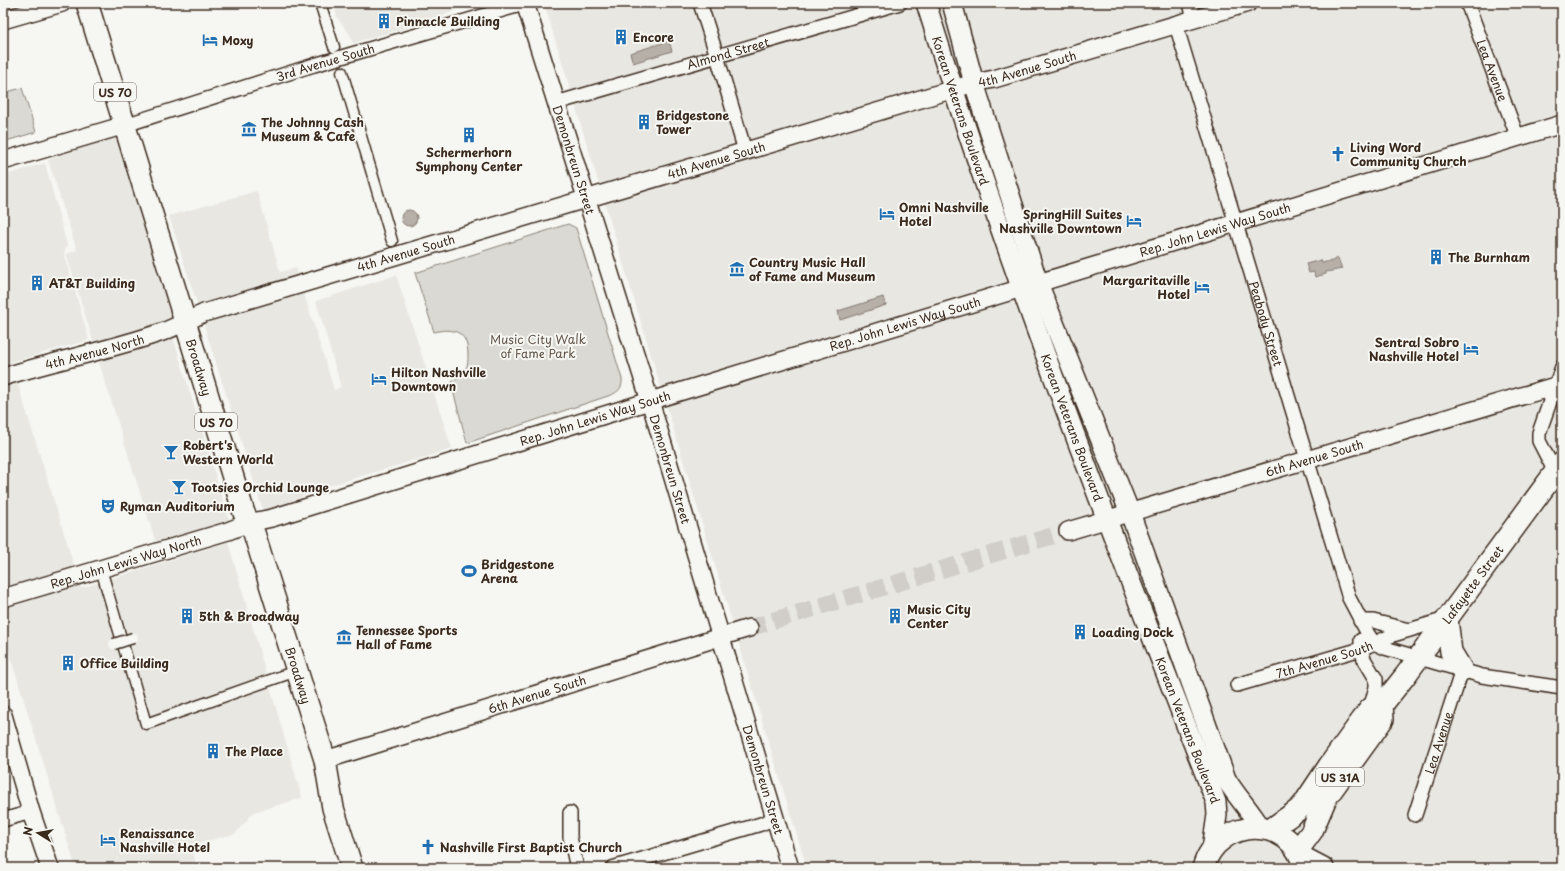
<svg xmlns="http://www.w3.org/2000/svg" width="1565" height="871" font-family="'Playpen Sans',sans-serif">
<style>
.built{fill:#e8e7e2}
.green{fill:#dad9d3;stroke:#8a8278}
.water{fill:#b6b0a9;stroke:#857a71}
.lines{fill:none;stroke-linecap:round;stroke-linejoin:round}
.tertiary-tunnel{stroke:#d1cdc8;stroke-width:17;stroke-dasharray:17 8;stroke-linecap:butt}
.pedestrian-casing{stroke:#3b2a1e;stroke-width:13}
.minor-casing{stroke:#3b2a1e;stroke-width:16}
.tertiary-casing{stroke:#3b2a1e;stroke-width:20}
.secondary-casing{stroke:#3b2a1e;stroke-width:22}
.primary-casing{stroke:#3b2a1e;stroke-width:24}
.pedestrian{stroke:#f6f6f2;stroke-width:10}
.minor{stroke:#f6f6f2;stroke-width:13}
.tertiary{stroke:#f6f6f2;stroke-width:17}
.secondary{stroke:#f6f6f2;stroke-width:19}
.primary{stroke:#f6f6f2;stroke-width:21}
.pedestrian-bridge-casing{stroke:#3b2a1e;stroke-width:13;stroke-linecap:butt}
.pedestrian-bridge{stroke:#f6f6f2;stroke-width:10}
.labels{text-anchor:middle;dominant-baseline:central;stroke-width:4;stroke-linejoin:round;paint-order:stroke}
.shield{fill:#f6f6f2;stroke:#73675e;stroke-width:1}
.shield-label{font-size:11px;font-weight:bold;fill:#3b2a1e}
.poi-label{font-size:12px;font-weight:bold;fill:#3b2a1e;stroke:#f6f6f2;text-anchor:start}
.street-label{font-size:12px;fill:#3b2a1e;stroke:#f6f6f2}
.park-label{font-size:12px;fill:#63564b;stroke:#f6f6f2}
</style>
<rect width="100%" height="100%" fill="#f6f6f2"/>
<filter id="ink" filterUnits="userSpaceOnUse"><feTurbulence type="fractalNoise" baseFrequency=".025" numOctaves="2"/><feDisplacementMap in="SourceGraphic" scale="8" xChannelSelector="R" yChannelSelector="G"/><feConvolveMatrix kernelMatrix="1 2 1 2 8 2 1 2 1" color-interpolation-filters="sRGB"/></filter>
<g filter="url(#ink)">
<path class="built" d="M334 3H473L430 21 353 43 350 34 337 18Z
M544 3H1562V868H807Z
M115 135 172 320 94 344 67 256V254L77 250 48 160Z
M45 163 67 245 64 253 89 340 11 362 81 588 228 542 302 798 254 812 235 834 191 845 197 868H76L3 633V176Z
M257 191 280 272 296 268 334 390 341 387 316 301 396 275 452 449 322 488 264 513 169 216Z
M173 337 229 520 156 543 98 359Z"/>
<path class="green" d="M22 88 36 132 3 142V93Z
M568 224 576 228 622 379C623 388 618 392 611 395L467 443 451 383C455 379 462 375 465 370 468 366 468 359 468 355 468 332 454 327 434 332L415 273Z"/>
<path class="water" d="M669 41 672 51 633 63 630 53Z
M401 218a8 8 0 1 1 16 0a8 8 0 1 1-16 0Z
M1338 258 1342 269 1326 272V274L1315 277 1314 272 1309 273 1306 264 1321 260 1322 263 1330 261V262Z
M883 297 886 305 840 320 838 311Z"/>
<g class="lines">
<path class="tertiary-tunnel" d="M749 628 1068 531"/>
<g class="pedestrian-casing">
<path id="pedestrian" d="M320 3 334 47
M342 72 392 241
M101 569 146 724 296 671"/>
</g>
<g class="minor-casing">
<g id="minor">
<path d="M700 3 717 56 745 151"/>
<path d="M1190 3 1194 19"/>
<path id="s1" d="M1467 3 1518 138"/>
<path id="s2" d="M1176 25 1349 598 1368 634 1374 643 1385 648 1482 676 1562 688"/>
<path id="s3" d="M556 103 900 3"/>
<path id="s4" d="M125 125 314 65 527 3"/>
<path d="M1555 472 1539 441V433L1562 367"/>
<path d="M1360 621H1373L1409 630"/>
<path d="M1361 640V649L1364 659 1376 679V687L1370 709"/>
<path id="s5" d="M1237 685 1361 649 1393 635 1446 619"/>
<path d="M570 813V837L577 868"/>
<path id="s6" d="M1415 815 1462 670"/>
<path d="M3 820 31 812"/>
<path d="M612 868 761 824 775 818"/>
</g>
</g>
<g class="tertiary-casing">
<g id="tertiary">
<path id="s7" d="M525 3 650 401 790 868"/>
<path d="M3 20 62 3"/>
<path d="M3 161 125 125"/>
<path id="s8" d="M3 377C56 360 112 350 165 331 178 326 191 319 204 313L974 83 994 79 1248 3"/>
<path id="s9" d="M1068 531 1562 384"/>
<path id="s10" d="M3 598 228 531 248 523 272 518 666 396 1562 124"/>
<path d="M3 715 31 812 50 868"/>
<path id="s11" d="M325 760 749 628"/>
</g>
</g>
<g class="secondary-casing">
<g id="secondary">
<path id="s12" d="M926 3C1010 274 1113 538 1216 802L1217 815 1212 849"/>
<path d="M952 3 974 83 1038 283 1130 513 1226 779C1236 796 1250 810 1260 827"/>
</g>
</g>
<g class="primary-casing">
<g id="primary">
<path id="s13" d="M87 3 244 513 254 533 325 760 333 808 352 868"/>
<path d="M1447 619 1451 652 1462 670"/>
<path id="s14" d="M1270 830 1298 810 1303 805 1329 766 1370 709 1382 705 1405 676 1562 463"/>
<path d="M1298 850 1312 831 1326 798 1383 719 1382 705"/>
<path d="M1302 857 1323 868"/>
<path d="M1203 868C1218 815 1293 815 1304 868"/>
</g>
</g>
<use href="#pedestrian" class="pedestrian"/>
<use href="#minor" class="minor"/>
<use href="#tertiary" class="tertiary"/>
<use href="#secondary" class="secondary"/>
<use href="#primary" class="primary"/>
<g class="pedestrian-bridge-casing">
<path id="pedestrian-bridge" d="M114 644 133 638"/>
</g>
<use href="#pedestrian-bridge" class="pedestrian-bridge"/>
</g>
</g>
<defs>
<g id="building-bare" transform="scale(1.2)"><path d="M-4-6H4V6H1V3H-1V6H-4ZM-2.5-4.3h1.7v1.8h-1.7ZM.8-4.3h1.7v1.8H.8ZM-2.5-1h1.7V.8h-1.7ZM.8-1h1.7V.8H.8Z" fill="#1f6fb2" stroke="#f6f6f2" stroke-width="2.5" paint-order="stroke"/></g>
<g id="hotel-bare" transform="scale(1.2)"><path d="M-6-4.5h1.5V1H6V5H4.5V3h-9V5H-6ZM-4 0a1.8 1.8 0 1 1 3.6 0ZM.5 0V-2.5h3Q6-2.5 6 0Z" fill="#1f6fb2" stroke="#f6f6f2" stroke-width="2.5" paint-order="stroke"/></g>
<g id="museum-bare" transform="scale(1.2)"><path d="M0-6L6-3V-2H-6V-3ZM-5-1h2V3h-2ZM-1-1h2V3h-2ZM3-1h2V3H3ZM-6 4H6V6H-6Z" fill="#1f6fb2" stroke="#f6f6f2" stroke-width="2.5" paint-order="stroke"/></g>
<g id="church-bare" transform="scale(1.2)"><path d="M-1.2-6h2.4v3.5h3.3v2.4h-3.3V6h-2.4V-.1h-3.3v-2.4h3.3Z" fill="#1f6fb2" stroke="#f6f6f2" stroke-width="2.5" paint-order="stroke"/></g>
<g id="bar-bare" transform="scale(1.2)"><path d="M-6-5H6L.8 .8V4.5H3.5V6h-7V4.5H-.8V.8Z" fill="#1f6fb2" stroke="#f6f6f2" stroke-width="2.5" paint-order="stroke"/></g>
<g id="theatre-bare" transform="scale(1.2)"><path d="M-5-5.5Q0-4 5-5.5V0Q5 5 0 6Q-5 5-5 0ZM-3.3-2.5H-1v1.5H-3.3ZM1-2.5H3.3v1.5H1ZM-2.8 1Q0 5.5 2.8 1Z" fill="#1f6fb2" stroke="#f6f6f2" stroke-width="2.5" paint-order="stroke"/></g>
<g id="stadium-bare" transform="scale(1.2)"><path d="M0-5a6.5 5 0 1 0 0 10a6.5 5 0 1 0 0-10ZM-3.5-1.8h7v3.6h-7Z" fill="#1f6fb2" stroke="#f6f6f2" stroke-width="2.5" paint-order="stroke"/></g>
</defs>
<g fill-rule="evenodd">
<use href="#building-bare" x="384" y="21"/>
<use href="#building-bare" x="621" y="37"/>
<use href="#hotel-bare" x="210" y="40"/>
<use href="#building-bare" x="644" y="122"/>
<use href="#museum-bare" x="249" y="129"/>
<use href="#building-bare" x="469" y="135"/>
<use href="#church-bare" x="1338" y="154"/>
<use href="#hotel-bare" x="887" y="214"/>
<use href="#hotel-bare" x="1134" y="221"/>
<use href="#building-bare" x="1436" y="257"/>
<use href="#museum-bare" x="737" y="269"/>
<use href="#building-bare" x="37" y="283"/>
<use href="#hotel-bare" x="1202" y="287"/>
<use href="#hotel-bare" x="1471" y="349"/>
<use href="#hotel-bare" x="379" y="379"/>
<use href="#bar-bare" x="171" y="452"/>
<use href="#bar-bare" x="179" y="487"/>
<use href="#theatre-bare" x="108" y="506"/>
<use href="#stadium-bare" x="469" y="571"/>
<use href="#building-bare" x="187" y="616"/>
<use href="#building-bare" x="895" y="616"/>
<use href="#building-bare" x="1080" y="632"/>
<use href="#museum-bare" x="344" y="637"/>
<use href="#building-bare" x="68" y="663"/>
<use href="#building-bare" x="213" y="751"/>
<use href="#hotel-bare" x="108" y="840"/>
<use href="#church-bare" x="428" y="847"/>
</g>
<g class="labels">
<g class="shield">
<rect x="94" y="83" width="42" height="18" rx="3"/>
<rect x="195" y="413" width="42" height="18" rx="3"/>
<rect x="1316" y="768" width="48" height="18" rx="3"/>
</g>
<g class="shield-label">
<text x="115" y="92">US 70</text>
<text x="216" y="422">US 70</text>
<text x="1340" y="777">US 31A</text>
</g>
<g class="poi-label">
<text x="396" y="21">Pinnacle Building</text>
<text x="633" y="37">Encore</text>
<text x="222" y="40">Moxy</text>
<text x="656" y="115">Bridgestone<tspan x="656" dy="14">Tower</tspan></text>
<text x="261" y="122">The Johnny Cash<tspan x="261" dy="14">Museum &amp; Cafe</tspan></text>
<text x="1350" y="147">Living Word<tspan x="1350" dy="14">Community Church</tspan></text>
<text x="469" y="152" text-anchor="middle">Schermerhorn<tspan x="469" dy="14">Symphony Center</tspan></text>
<text x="899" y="207">Omni Nashville<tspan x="899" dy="14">Hotel</tspan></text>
<text x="1122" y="214" text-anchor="end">SpringHill Suites<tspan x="1122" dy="14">Nashville Downtown</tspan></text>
<text x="1448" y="257">The Burnham</text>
<text x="749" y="262">Country Music Hall<tspan x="749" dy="14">of Fame and Museum</tspan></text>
<text x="1190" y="280" text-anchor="end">Margaritaville<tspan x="1190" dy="14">Hotel</tspan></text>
<text x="49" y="283">AT&amp;T Building</text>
<text x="1459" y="342" text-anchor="end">Sentral Sobro<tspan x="1459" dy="14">Nashville Hotel</tspan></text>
<text x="391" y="372">Hilton Nashville<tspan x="391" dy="14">Downtown</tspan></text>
<text x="183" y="445">Robert's<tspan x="183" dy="14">Western World</tspan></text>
<text x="191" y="487">Tootsies Orchid Lounge</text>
<text x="120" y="506">Ryman Auditorium</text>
<text x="481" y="564">Bridgestone<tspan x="481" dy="14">Arena</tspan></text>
<text x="907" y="609">Music City<tspan x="907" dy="14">Center</tspan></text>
<text x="199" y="616">5th &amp; Broadway</text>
<text x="356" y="630">Tennessee Sports<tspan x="356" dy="14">Hall of Fame</tspan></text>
<text x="1092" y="632">Loading Dock</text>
<text x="80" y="663">Office Building</text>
<text x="225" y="751">The Place</text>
<text x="120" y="833">Renaissance<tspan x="120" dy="14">Nashville Hotel</tspan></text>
<text x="440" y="847">Nashville First Baptist Church</text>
</g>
<g class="street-label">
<text stroke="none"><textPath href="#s3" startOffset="179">Almond Street</textPath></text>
<text stroke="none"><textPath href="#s4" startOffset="210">3rd Avenue South</textPath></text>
<text stroke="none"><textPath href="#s8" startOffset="1070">4th Avenue South</textPath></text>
<text stroke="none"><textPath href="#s1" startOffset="72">Lea Avenue</textPath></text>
<text stroke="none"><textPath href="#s12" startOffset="113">Korean Veterans Boulevard</textPath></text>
<text stroke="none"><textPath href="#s7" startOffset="164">Demonbreun Street</textPath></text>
<text stroke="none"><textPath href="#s8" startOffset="746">4th Avenue South</textPath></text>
<text stroke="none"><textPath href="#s10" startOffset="1267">Rep. John Lewis Way South</textPath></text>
<text stroke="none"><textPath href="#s8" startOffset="422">4th Avenue South</textPath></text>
<text stroke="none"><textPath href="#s2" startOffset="312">Peabody Street</textPath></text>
<text stroke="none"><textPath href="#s10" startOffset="943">Rep. John Lewis Way South</textPath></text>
<text stroke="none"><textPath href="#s8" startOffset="95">4th Avenue North</textPath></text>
<text stroke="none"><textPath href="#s13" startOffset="381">Broadway</textPath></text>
<text stroke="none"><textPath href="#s10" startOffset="619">Rep. John Lewis Way South</textPath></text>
<text stroke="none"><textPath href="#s12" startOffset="449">Korean Veterans Boulevard</textPath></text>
<text stroke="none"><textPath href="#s9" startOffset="257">6th Avenue South</textPath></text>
<text stroke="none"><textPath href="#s7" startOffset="488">Demonbreun Street</textPath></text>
<text stroke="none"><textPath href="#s10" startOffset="128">Rep. John Lewis Way North</textPath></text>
<text stroke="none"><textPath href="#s14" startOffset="322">Lafayette Street</textPath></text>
<text stroke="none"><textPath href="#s5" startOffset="91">7th Avenue South</textPath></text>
<text stroke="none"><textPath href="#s13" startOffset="705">Broadway</textPath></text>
<text stroke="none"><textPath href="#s11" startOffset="222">6th Avenue South</textPath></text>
<text stroke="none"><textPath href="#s12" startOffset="773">Korean Veterans Boulevard</textPath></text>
<text stroke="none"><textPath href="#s6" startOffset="76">Lea Avenue</textPath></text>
<text stroke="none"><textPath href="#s7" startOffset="812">Demonbreun Street</textPath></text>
</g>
<g class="park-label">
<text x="538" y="339">Music City Walk<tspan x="538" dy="14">of Fame Park</tspan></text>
</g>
</g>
<rect width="1565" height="871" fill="none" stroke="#f6f6f2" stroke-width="16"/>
<rect x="8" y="8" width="1549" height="855" fill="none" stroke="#3b2a1e" stroke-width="1.5" filter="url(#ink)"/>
<g transform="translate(38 833) rotate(281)" stroke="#f6f6f2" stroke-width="3" paint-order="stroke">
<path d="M0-3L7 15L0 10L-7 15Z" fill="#3b2a1e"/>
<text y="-6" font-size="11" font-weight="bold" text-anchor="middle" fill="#3b2a1e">N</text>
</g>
</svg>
